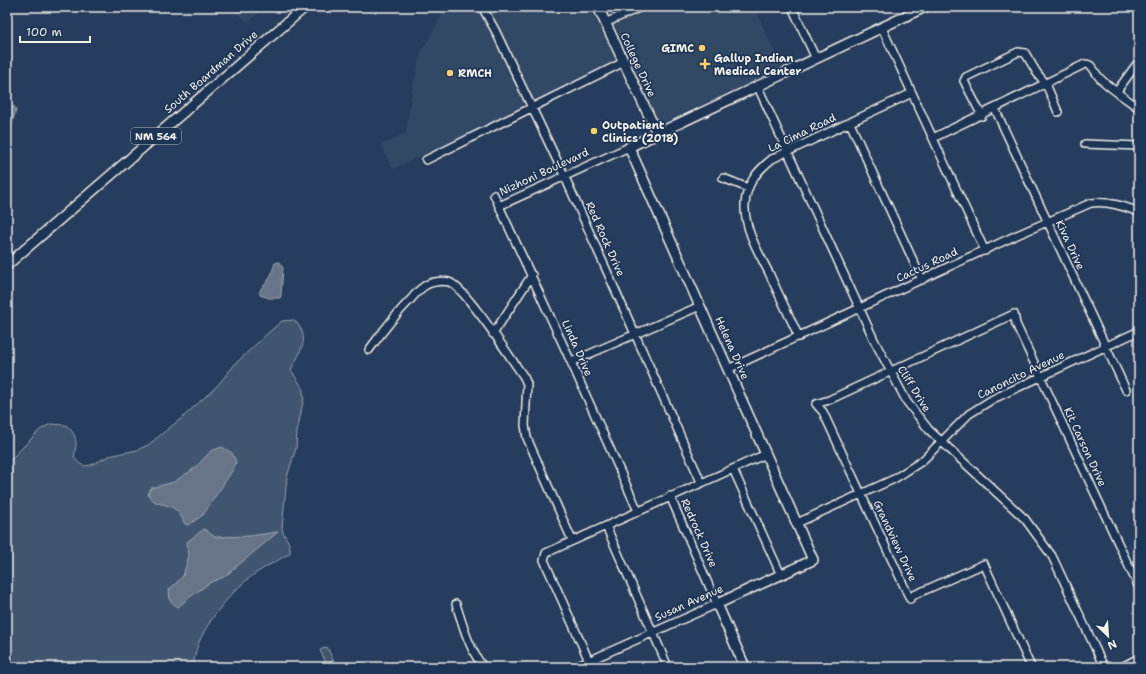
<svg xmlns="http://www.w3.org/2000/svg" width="1146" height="674" font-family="'Shantell Sans',sans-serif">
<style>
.built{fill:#334966}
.green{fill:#40546f;stroke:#9aa2ac}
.water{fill:#677588;stroke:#9fa7ae}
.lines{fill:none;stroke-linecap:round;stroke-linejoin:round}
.minor-casing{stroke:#f4f1e8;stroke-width:10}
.major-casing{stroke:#f4f1e8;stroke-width:12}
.minor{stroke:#1d3557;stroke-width:7}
.major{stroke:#1d3557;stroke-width:9}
.poi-dot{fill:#ffd166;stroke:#1d3557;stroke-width:1.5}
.labels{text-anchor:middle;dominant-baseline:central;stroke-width:3.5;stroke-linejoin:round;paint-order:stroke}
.shield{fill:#1d3557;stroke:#b4b9bc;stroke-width:1}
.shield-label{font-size:10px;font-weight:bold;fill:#f4f1e8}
.poi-label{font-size:11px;font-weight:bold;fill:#f4f1e8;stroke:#1d3557;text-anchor:start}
.street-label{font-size:11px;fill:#f4f1e8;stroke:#1d3557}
</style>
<rect width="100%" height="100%" fill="#263d5d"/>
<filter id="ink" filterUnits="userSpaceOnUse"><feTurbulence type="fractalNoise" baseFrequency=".025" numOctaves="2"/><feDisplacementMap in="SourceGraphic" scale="8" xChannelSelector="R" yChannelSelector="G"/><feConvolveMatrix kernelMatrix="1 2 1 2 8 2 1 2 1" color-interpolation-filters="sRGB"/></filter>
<g filter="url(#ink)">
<path class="built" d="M227 7H264L249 22Z
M440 7H592L618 61 526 107 393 169 381 145 406 133 411 96 421 52 442 15Z
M603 7H754L782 68 663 123 656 122Z"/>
<path class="green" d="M294 320C312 337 300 352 291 370L302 387 304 397 297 432 296 448 287 477 282 528C284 539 291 540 290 553 276 562 260 569 248 579 226 597 192 638 194 667H7V463L40 430 50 424 66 425C78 436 77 442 74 458L80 464 85 466 91 465 109 456 137 450 148 445 183 417 217 386 236 363 268 333 282 321Z
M327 647 334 662 327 665 320 650Z"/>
<path class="water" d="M14 106 16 110 7 140V110Z
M279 262 283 268 281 295 280 298H269L260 295C259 286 266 286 269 279 272 274 273 268 275 263Z
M222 447 232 453 236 462 234 468 203 515 188 525 185 524C182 519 181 514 176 510 167 502 154 507 148 494L151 488 174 482 195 468 211 451Z
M204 529 215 537 249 536 278 532 224 577 211 582 190 597 178 607 170 601 169 590 183 576 189 555 187 542Z"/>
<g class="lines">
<g class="minor-casing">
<path id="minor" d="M482 7 495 30 564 175 701 482
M792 7 816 59
M605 23 641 7
M882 28 985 251
M757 85 875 342 907 402 929 430 1025 519 1052 556 1104 667
M1117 91 1136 65
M995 109 1126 390
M982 116 964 81 966 77 1018 52 1025 53 1037 73 1046 84 1058 112
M850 123 922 280
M933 138 1085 64C1093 64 1094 71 1098 76 1106 86 1128 100 1139 108
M1085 144 1139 146
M426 160 624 62
M723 178 748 188
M494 195 571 362 638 511
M499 206 629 147
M493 334 532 275
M799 337C789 316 779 295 769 273 759 253 744 229 745 205 746 184 757 171 772 159L912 93
M369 350C382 332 396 314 412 298 416 293 422 287 428 284 433 282 443 280 449 282 465 287 511 359 524 377L527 384 525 425 527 438 572 540
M571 362 700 306
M728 369 1017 235 1091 203C1108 201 1123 206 1139 212
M733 469 781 575
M797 523 894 479 922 461 969 414 993 399 1139 331
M606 526 668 667
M456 604C463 626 469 648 483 667
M589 661 544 560 546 553 766 454
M575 667 717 604 670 496
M1031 667 984 564 914 595 910 599 823 412 816 404 829 400 1014 314 1016 324 1139 588
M1122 667 1139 658"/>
</g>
<g class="major-casing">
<path id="major" d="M598 7 657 133
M7 265 305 7
M745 667 717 604 813 560 629 147 925 7"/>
</g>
<use href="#minor" class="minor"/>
<use href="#major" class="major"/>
</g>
</g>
<g class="poi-dot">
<circle cx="702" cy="48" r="4"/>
<path d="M703 58h4v4h4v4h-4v4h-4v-4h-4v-4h4z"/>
<circle cx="450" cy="73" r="4"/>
<circle cx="594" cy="131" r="4"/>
</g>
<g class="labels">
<rect class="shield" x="131" y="128" width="50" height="16" rx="3"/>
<g class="shield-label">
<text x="156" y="136">NM 564</text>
</g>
<g class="poi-label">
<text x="694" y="48" text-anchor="end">GIMC</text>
<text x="714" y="58">Gallup Indian<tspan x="714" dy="13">Medical Center</tspan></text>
<text x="458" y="73">RMCH</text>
<text x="602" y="125">Outpatient<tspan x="602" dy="13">Clinics (2018)</tspan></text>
</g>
<g class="street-label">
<text transform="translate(638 65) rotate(65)">College Drive</text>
<text transform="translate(211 72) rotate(-41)">South Boardman Drive</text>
<text transform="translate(802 133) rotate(-26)">La Cima Road</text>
<text transform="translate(544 172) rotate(-25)">Nizhoni Boulevard</text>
<text transform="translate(605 239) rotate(66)">Red Rock Drive</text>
<text transform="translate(1070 245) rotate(65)">Kiva Drive</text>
<text transform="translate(927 265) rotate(-25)">Cactus Road</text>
<text transform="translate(577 348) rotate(66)">Linda Drive</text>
<text transform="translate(732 348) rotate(66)">Helena Drive</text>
<text transform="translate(1021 375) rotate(-26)">Canoncito Avenue</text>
<text transform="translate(914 389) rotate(58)">Cliff Drive</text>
<text transform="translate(1085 447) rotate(65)">Kit Carson Drive</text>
<text transform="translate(699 533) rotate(66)">Redrock Drive</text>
<text transform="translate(895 541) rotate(65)">Grandview Drive</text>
<text transform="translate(689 603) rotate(-24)">Susan Avenue</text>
</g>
</g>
<rect width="1146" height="674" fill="none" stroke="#1d3557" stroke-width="24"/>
<rect x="12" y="12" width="1122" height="650" fill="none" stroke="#f4f1e8" stroke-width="1.5" filter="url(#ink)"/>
<g transform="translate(1108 636) rotate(155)" stroke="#1d3557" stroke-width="3" paint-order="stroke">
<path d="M0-3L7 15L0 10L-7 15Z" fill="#f4f1e8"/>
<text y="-6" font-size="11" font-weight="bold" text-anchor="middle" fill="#f4f1e8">N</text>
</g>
<path d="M20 36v6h70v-6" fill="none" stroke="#f4f1e8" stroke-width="2"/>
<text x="26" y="36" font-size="12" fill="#f4f1e8" stroke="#1d3557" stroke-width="3" paint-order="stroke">100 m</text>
</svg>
